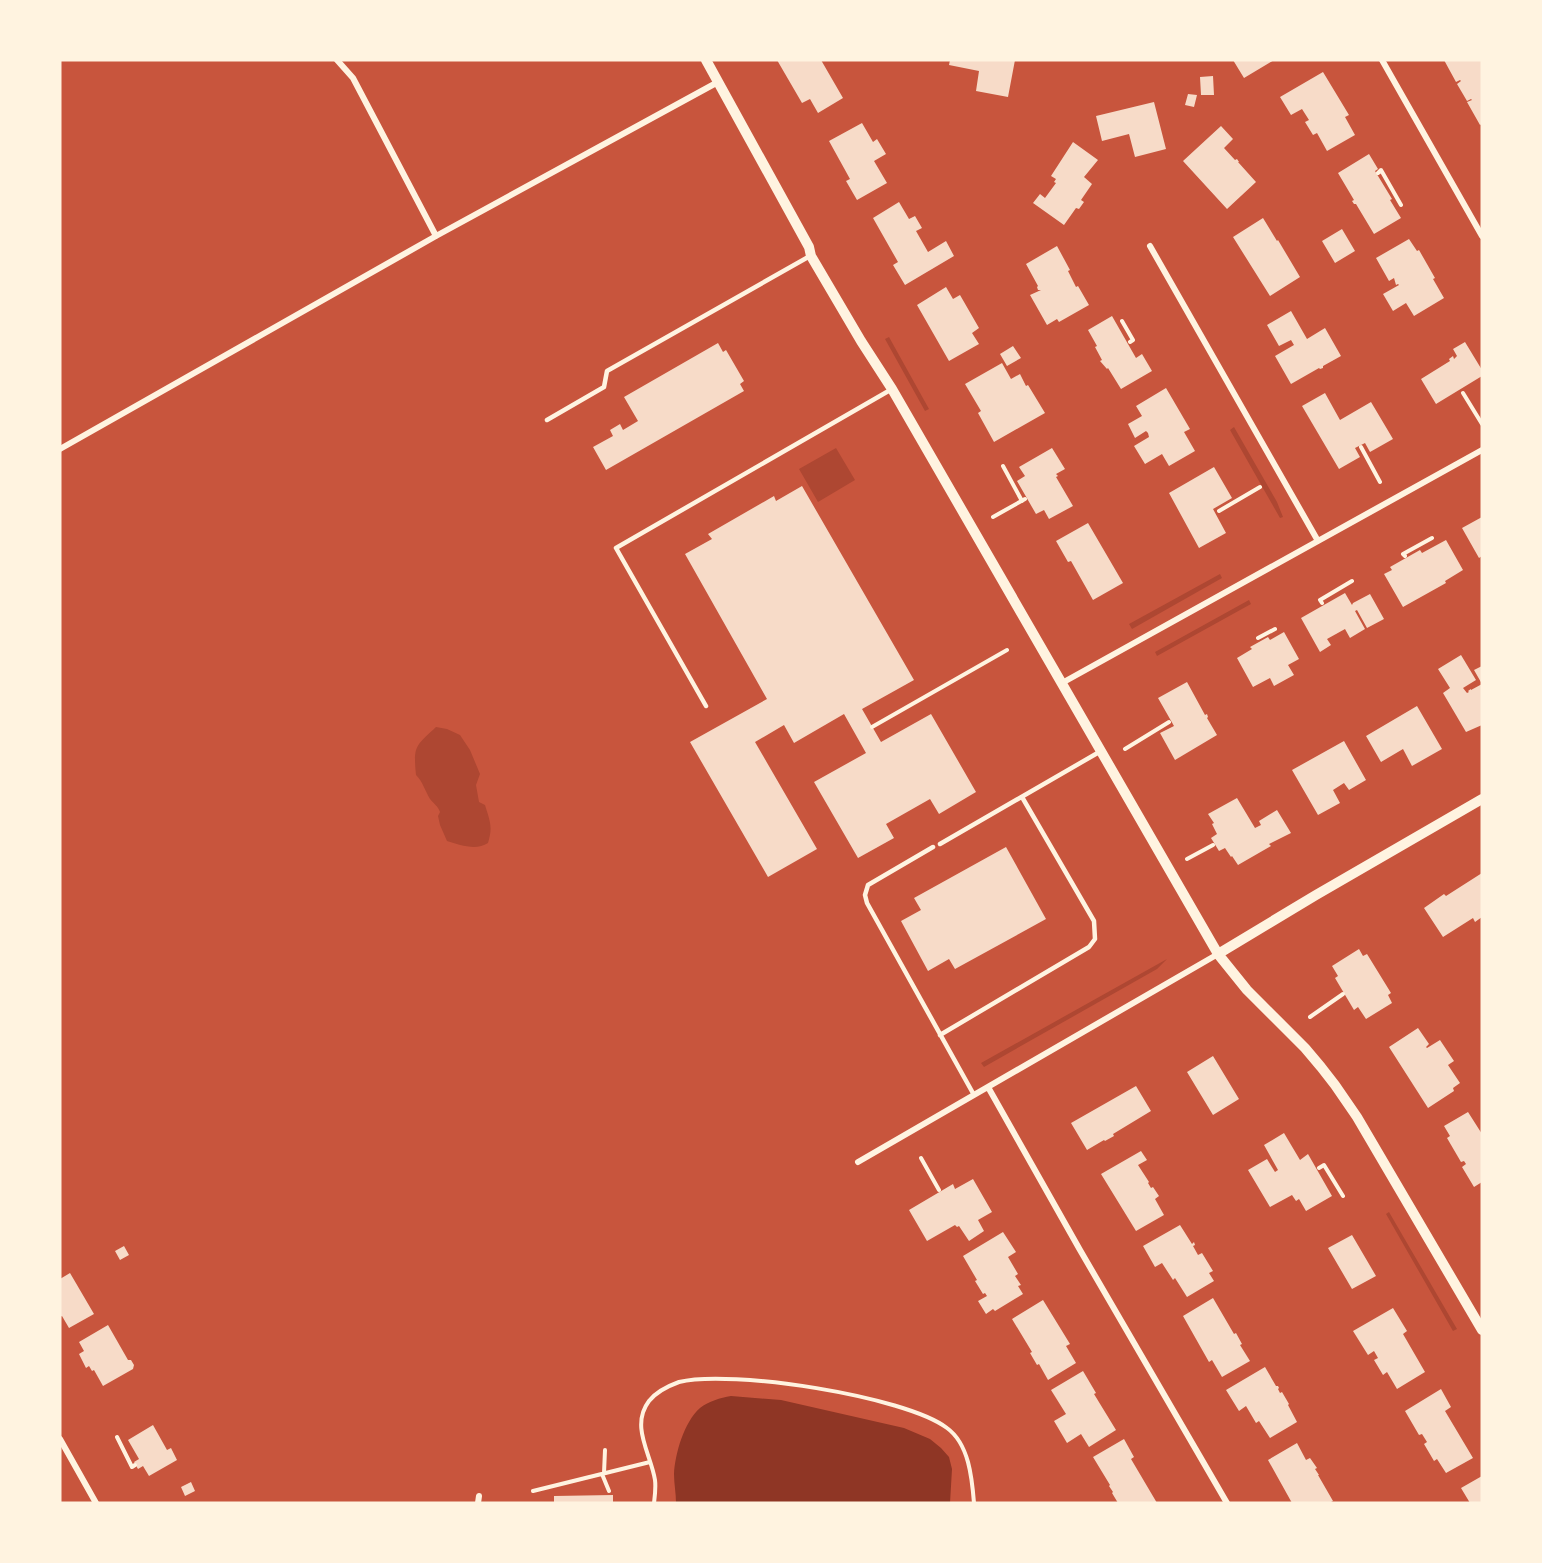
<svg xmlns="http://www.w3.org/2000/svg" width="1542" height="1563" font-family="Helvetica,sans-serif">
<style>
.green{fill:#ae4732}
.water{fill:#8f3625}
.building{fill:#f7dbc8}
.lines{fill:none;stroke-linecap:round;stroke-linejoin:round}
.path{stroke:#fff3e0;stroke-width:4}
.service{stroke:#fff3e0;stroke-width:4.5}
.minor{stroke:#fff3e0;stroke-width:6}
.tertiary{stroke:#fff3e0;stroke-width:10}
</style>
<rect width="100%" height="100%" fill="#c8553d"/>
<path class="green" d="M889 337 929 409 925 411 885 339Z
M1234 427 1277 502 1283 517 1280 518 1230 430Z
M836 448 855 480 818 502 799 469Z
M1220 574 1222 578 1132 629 1129 624Z
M1249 600 1251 604 1157 656 1155 652Z
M436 727 447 729 460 735 470 750 480 774 476 785 479 802 485 805C490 821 493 827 488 843 476 851 460 845 447 841L440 825 438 816 440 812C438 806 434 804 430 799 425 791 423 782 416 775 413 745 416 746 436 727Z
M1167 959 1157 969 984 1067 981 1063Z
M1389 1212 1457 1329 1453 1331 1386 1214Z"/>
<path class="water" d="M731 1396 781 1400 904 1428 930 1439 941 1448 949 1457 952 1469 950 1503H676C676 1493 674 1484 674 1474 675 1454 684 1422 700 1408 709 1401 720 1398 731 1396Z"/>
<path class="building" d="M777 60H821L843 98 818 113 810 99 802 103Z
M950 60H1015L1008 97 976 91 979 71 949 65Z
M1233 60H1274L1244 78Z
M1444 60H1482V124L1480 125 1467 102 1472 100 1471 99 1467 101 1457 84 1461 81 1460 80 1456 82Z
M1323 72 1349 115 1345 117 1355 135 1327 151 1317 133 1313 135 1305 122 1309 120 1302 109 1291 115 1280 97Z
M1213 76 1214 95H1201L1200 77Z
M1188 94 1197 95 1194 107 1185 105Z
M1154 102 1166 149 1135 157 1129 134 1102 141 1096 116Z
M862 123 873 142 877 139 886 154 874 161 887 183 857 200 846 181 850 179 829 141Z
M1221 126 1233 139 1224 148 1235 160 1237 159 1239 162H1238L1256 182 1227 209 1183 161Z
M1073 142 1098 160 1084 177 1092 184 1081 200 1084 202 1079 209 1076 208 1064 225 1033 203 1040 194 1045 198 1056 183 1054 182 1056 179 1051 176Z
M1369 154 1378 169 1375 171 1392 199 1390 200 1401 218 1374 234 1356 204H1354L1352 201 1354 200 1338 173Z
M899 202 909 219 915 216 922 228 916 231 928 252 946 241 954 256 905 285 893 265 898 262 873 218Z
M1263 218 1277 241 1278 240 1300 277 1270 296 1233 237Z
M1342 229 1355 251 1335 263 1322 241Z
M1409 239 1417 251 1419 250 1435 278 1433 279 1444 298 1414 316 1406 303 1393 311 1383 294 1399 285 1398 284 1396 285 1394 278 1389 281 1376 258Z
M1057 246 1070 270 1068 271 1076 287 1078 286 1089 305 1059 322 1057 319 1047 325 1030 295 1041 290H1038L1037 287 1038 286 1026 264Z
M946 287 953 299 960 295 979 328 972 333 979 344 949 361 917 305Z
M1291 311 1307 339 1325 328 1341 356 1323 366V368L1320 369 1319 368 1291 384 1275 356 1294 345 1291 340 1279 346 1267 325Z
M1112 316 1136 358 1142 354 1152 371 1121 389 1108 368 1107 369 1100 361 1102 360 1095 347 1097 346 1088 330Z
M1465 342 1482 370V376L1436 404 1421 379 1450 361 1449 359 1453 356 1454 359 1457 356 1453 349Z
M718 343 723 352 726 350 744 381 740 384 744 391 606 470 593 447 613 436 610 430 620 424 623 430 638 421 624 397Z
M1013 346 1021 358 1007 366 1000 354Z
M1002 363 1011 379 1020 374 1026 386 1028 385 1045 413 994 442 978 413 981 411 965 384Z
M1166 388 1190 429 1184 432 1195 451 1169 466 1162 454 1145 464 1134 446 1149 437 1148 433 1146 431 1135 438 1128 424 1142 416 1136 406Z
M1325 393 1340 420 1371 402 1393 439 1370 452 1365 443 1355 448 1360 457 1339 469 1302 406Z
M1052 448 1065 469 1056 474 1058 476 1056 477 1073 506 1049 519 1044 510 1036 514 1017 481 1025 476 1019 467Z
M1214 467 1232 498 1213 509 1226 533 1199 548 1169 493Z
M802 486 914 680 862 709 881 742 931 714 976 792 939 814 930 799 886 824 894 838 858 858 814 782 866 753 844 714 794 743 784 725 755 742 817 849 768 877 690 742 767 699 685 554 712 539 708 534 774 496 776 501Z
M1482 517V556L1479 558 1462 528Z
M1088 523 1123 583 1093 600 1071 561 1068 562 1056 541Z
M1446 540 1463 570 1445 581 1446 583 1403 607 1384 574 1392 570 1390 567 1420 550 1422 553Z
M1345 593 1352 605 1353 603 1370 594 1384 619 1367 628 1357 610 1355 611 1365 629 1350 638 1345 629 1327 639 1331 645 1320 652 1301 618Z
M1284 632 1299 659 1288 665 1294 675 1274 686 1270 678 1253 687 1237 658 1252 649 1250 647 1268 637 1270 640Z
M1461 655 1476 680 1463 688 1467 693 1469 692 1468 691 1471 689V690L1482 684V725L1466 732 1443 693 1450 688 1438 669Z
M1482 666V684L1474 670Z
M1187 682 1205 715 1207 714 1208 717 1207 718 1217 735 1175 760 1160 733 1174 726 1158 698Z
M1417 706 1442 749 1412 766 1403 749 1381 762 1366 736Z
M1344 741 1366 780 1349 790 1344 783 1333 790 1340 803 1318 815 1292 770Z
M1237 798 1255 828 1261 825 1259 821 1277 810 1291 833 1269 844 1271 846 1238 865 1232 856 1231 857 1225 848 1219 851 1211 838 1217 834 1212 824 1214 823 1208 814Z
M1006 847 1046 919 955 969 949 959 928 971 901 921 921 910 914 898Z
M1482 873V917L1475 922 1473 918 1443 937 1424 908 1444 894 1446 896Z
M1359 949 1363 956 1367 954 1391 993 1388 995 1392 1003 1366 1019 1358 1007 1354 1010 1335 978 1338 976 1332 966Z
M1418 1028 1429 1044 1426 1047 1427 1048 1440 1040 1454 1061 1448 1065 1460 1083 1453 1088 1454 1091 1428 1108 1389 1047Z
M1213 1056 1239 1099 1213 1115 1187 1072Z
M1136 1086 1151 1111 1113 1134 1114 1136 1105 1141 1104 1140 1087 1150 1071 1123Z
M1468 1112 1482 1134V1182L1474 1187 1462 1167 1466 1164 1464 1161 1461 1162 1447 1138 1450 1136 1444 1126Z
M1284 1133 1300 1160 1308 1154 1332 1196 1306 1211 1299 1199 1296 1201 1292 1195 1270 1207 1248 1170 1267 1159 1275 1172 1278 1170 1264 1145Z
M1141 1151 1147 1160 1138 1165 1149 1182 1148 1183 1151 1188 1153 1187 1159 1196 1155 1199 1164 1215 1136 1231 1101 1174Z
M973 1179 992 1212 978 1220 984 1231 969 1241 959 1226 957 1227 955 1225 927 1241 909 1210 953 1184 955 1189Z
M1180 1225 1192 1244 1194 1242 1195 1245 1193 1246 1198 1255 1202 1253 1213 1271 1209 1273 1214 1281 1187 1297 1175 1278 1173 1280 1162 1263 1155 1267 1143 1246Z
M1003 1232 1016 1252 1008 1257 1018 1274 1015 1276 1021 1285 1018 1286 1023 1294 995 1311 993 1309 986 1314 978 1301 987 1296 985 1293 983 1294 975 1281 977 1280 963 1256Z
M1352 1235 1376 1276 1352 1289 1328 1248Z
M124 1246 129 1255 120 1260 115 1251Z
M70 1273 94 1314 69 1328 62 1316 60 1317V1279Z
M1213 1298 1234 1334 1236 1333 1242 1344 1240 1345 1250 1361 1222 1377 1212 1360 1209 1362 1183 1316Z
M1043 1300 1070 1344 1066 1346 1076 1363 1048 1380 1039 1364 1037 1365 1030 1353 1032 1352 1012 1319Z
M1393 1308 1407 1331 1403 1334 1425 1372 1397 1389 1387 1372 1383 1375 1374 1360 1378 1358 1374 1351 1368 1355 1353 1331Z
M108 1325 128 1360H131L134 1365 133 1369 103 1386 94 1370 92 1371 89 1366 86 1368 79 1354 84 1351 79 1342Z
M1265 1367 1276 1386H1278L1279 1388 1278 1389 1280 1393 1282 1392 1289 1404 1288 1405 1297 1422 1270 1438 1259 1421 1256 1423 1246 1406 1239 1411 1226 1390Z
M1083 1371 1096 1393 1094 1394 1116 1430 1089 1447 1081 1434 1067 1443 1054 1421 1066 1414 1051 1390Z
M1441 1389 1451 1407 1445 1411 1473 1458 1446 1473 1437 1459 1434 1461 1424 1444 1427 1442 1422 1434 1419 1435 1405 1411Z
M153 1425 167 1450 171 1448 177 1460 149 1476 143 1466 138 1469 134 1462 139 1459 128 1440Z
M1124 1439 1134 1457 1131 1459 1157 1503H1118L1112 1493 1113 1492 1109 1486 1110 1485 1093 1457Z
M1297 1443 1306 1460 1310 1458 1317 1468 1315 1469 1319 1475H1318L1333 1501 1329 1503H1292L1268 1460Z
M1482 1476V1503H1470L1461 1488Z
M191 1482 195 1491 185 1496 181 1487Z
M613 1495V1503H554V1496Z"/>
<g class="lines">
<path class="path" d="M1378 173 1381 170 1401 205
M1122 321 1133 340 1130 342
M1463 393 1482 424
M1361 447 1380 482
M1003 466 1022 501
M1219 511 1260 487
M993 517 1025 499
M1405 556 1403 554 1432 538
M1322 603 1320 600 1352 581
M1258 638 1275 629
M872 727 1007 650
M1125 749 1169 722
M1187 859 1213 845
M1310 1017 1343 994
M921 1158 939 1190
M1319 1168 1324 1165 1343 1196
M117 1437 132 1467 135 1465
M604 1473 605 1450
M602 1474 609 1491
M533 1491 650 1462
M654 1503C655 1495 656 1488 655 1480 651 1454 630 1426 649 1401 656 1392 668 1386 679 1382 730 1369 905 1396 947 1428 969 1444 972 1478 974 1503"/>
<path class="service" d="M547 420 604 387 607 371 810 256
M706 706 616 548 892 389
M940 844 1101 751
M933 847 868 885 865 895 867 903 974 1095
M940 1035 1089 947 1095 939 1094 921 1022 797"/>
<path class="minor" d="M337 60 353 78 436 236
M1382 60 1482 236
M1150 246 1318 541
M60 449 436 236 718 82
M1062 683 1482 450
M988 1087 1080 1250 1227 1503
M858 1162 1218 954
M60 1439 96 1503
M478 1503 479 1496"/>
<path class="tertiary" d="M706 60 809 247 811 256 861 341 892 389 1218 954 1247 990 1305 1048 1321 1067 1335 1085 1357 1117 1482 1330
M1218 954 1316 895 1482 799"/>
</g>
<rect width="1542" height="1563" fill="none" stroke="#fff3e0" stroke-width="123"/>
</svg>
